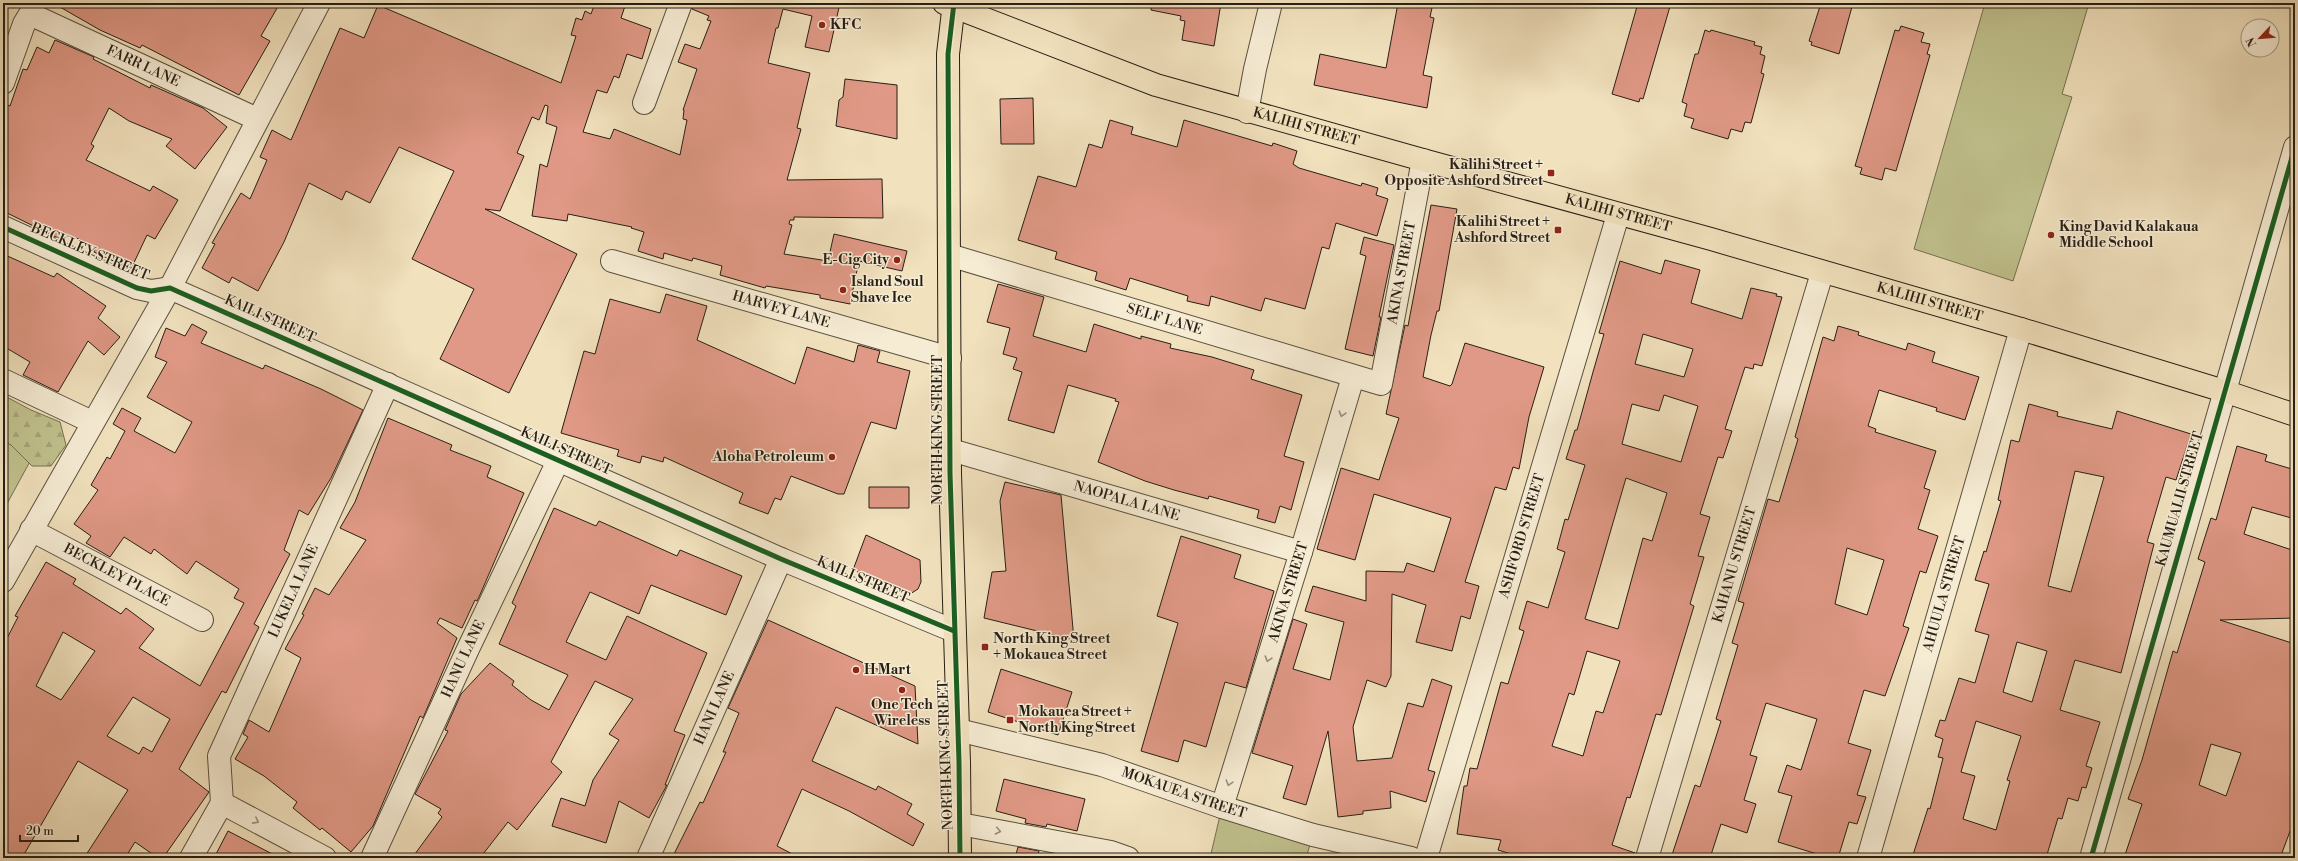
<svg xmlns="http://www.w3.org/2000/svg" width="2298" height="861" font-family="'Libre Bodoni',serif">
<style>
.green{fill:#c0c18d;stroke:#747051}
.forest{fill:url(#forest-firs);stroke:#747051}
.building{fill:#e09986;stroke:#271f15;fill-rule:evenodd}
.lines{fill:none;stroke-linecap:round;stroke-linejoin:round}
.minor-casing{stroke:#5a503f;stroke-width:24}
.major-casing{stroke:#271f15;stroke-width:24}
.minor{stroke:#f6ecd4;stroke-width:22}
.major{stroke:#f1e1bd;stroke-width:22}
.cycleway-casing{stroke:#f6ecd4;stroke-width:8}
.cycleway{stroke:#1b5e20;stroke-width:5}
.oneway{stroke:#99907e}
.poi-dot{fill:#8f2418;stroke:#f6ecd4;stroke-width:1.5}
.labels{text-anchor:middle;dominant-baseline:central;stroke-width:3;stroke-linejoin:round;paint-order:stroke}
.poi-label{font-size:14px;font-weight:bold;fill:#271f15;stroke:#f6ecd4;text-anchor:start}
.street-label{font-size:14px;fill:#271f15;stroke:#f6ecd4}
</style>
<defs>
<pattern id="forest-firs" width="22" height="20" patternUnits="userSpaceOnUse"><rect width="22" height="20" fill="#c0c18d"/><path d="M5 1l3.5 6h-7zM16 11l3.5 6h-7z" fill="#a5a579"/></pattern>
</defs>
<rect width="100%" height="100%" fill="#f1e1bd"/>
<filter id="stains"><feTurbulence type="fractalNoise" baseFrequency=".005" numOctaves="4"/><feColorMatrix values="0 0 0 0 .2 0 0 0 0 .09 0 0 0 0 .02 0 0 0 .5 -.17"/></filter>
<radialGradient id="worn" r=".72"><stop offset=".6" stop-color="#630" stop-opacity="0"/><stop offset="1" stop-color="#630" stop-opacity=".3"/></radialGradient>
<path class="green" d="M1985 3H2089L2062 94 2072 97 2013 281 1914 249Z
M3 439 33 456 3 511Z
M1222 807 1313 835 1306 858H1210Z"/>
<path class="forest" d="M3 395 31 410 60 422 66 445 51 466H32L11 445 3 441Z"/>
<path class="building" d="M53 3H280L261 36 270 41 239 95 142 45 140 48 100 30Z
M595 3H626L621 18 651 29 642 59 627 54 619 78 614 76 607 93 597 90 583 132 610 139 614 129 680 155 687 120 683 119 684 110H683L697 69 678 62 685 44 700 49 711 21 707 20 709 16 692 9 693 3H840L829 52 805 47 812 16 783 9 778 28H776L768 63 810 73 797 128 801 129 787 180 882 179 883 218 794 217V220H790L789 224 792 225 784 254 828 261 834 234 907 251 902 271 859 261 850 304 820 298V295L766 286 765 288 720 275 722 266 693 258 692 261 664 253 663 259 638 251 644 232 631 228 632 227 568 214 567 221 532 216 540 164 547 167 557 127 546 123 548 106 545 105 539 120 532 117 517 153 524 156 500 211 485 209 577 254 509 393 440 359 474 289 412 259 454 171 399 147 370 203 346 191 342 200 309 183 284 242 258 291 232 277 229 283 202 268 215 244 212 243 241 193 250 199 267 160 260 157 272 130 291 140 340 28 364 38 378 5 561 83 576 36 571 35 576 18 582 20 585 11 591 14Z
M1152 3H1221L1214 46 1182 40 1185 21 1180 20 1181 16 1151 10Z
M1398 3H1433L1430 17 1434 18 1423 75 1432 77 1427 108 1314 85 1320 54 1386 68Z
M1638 3H1671L1643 99 1640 98 1639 102 1612 94Z
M1821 3H1853L1839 54 1811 45 1812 42 1809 41Z
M1901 26 1924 33 1921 42 1930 44 1927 54 1930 55 1896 171 1885 168 1882 180 1860 174 1862 168 1855 166 1895 30 1899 31Z
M1705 30 1710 32 1711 30 1755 42 1754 45 1762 47 1760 54 1765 56 1761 73 1764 74 1751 123 1745 122 1742 132 1731 129 1728 139 1691 128 1694 119 1684 116 1687 104 1682 102 1695 54H1698Z
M55 40 94 57 93 59 150 88 151 85 203 108 227 127 195 169 166 146 172 139 129 121 109 108 91 144 94 146 86 160 150 191 153 186 178 200 155 239 147 235 131 269 94 252 96 247 63 232 60 239 3 211V103L10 106 23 69 27 70 37 47 49 53Z
M845 79 897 85V139L836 126 839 100 843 97Z
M1033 98 1034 144H1001L1000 99Z
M1110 120 1133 127 1131 134 1177 147 1184 120 1272 146 1273 143 1297 151 1293 164 1299 168 1361 186 1362 183 1378 188 1376 195 1388 199 1377 236 1336 223 1329 249 1322 247 1305 309 1265 298 1261 311 1211 296 1209 306 1187 301 1188 296 1130 278 1126 290 1095 280 1097 272 1055 259 1057 252 1018 240 1038 176 1076 187 1089 144 1102 148Z
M1431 205 1457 209 1439 311H1437L1431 335 1423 377 1450 386 1452 384 1465 343 1544 367 1529 417 1519 469 1513 467 1506 490 1495 487 1465 582 1479 586 1470 619 1461 616 1452 651 1416 642 1426 605 1392 594 1391 676 1386 687 1367 680 1353 727 1357 761 1392 758 1408 703 1423 707 1432 679 1452 686 1428 770 1435 772 1426 802 1390 791 1391 808 1363 811V814L1338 817 1328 731 1306 805 1283 798 1293 766 1252 753 1293 619 1307 624 1293 669 1330 680 1344 622 1305 611 1313 586 1366 601V571L1404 572 1407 563 1434 572 1451 518 1374 494 1355 560 1317 549 1341 468 1379 480 1384 464 1399 418 1386 414 1405 325 1408 326Z
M1364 237 1394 245 1379 317H1381L1373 356 1345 349 1366 256 1360 254Z
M3 254 54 277 57 273 106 306 98 318 120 337 104 355 88 341 58 392 23 375 30 362 3 346Z
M1665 260 1700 270 1691 303 1742 319 1751 288 1777 294 1776 296 1782 297 1762 366 1754 364 1753 369 1745 367 1725 429 1732 431 1723 458 1718 457 1700 514 1710 517 1698 556 1704 557 1690 604 1694 606 1661 715 1656 714 1630 798 1627 797 1612 845 1635 853V858H1524L1498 850 1501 840 1457 834 1464 786H1467L1470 768 1477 769 1501 682 1508 684 1524 631 1519 629 1527 601 1548 608 1565 552 1557 549 1565 519 1568 520 1585 465 1566 459 1575 430H1577L1593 372 1604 334 1599 333 1620 261 1661 274ZM1643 334 1693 349 1684 377 1635 364ZM1664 395 1698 406 1681 462 1622 444 1632 404 1659 411ZM1626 478 1667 493 1652 541 1643 538 1618 629 1585 619ZM1587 651 1620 661 1603 713 1596 711 1583 756 1552 746 1569 693 1574 695Z
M998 284 1044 297 1033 336 1086 352 1094 324 1141 339V336L1171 344 1170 348 1212 357 1254 370 1251 379 1302 395 1284 456 1304 462 1291 510 1280 506 1275 523 1257 518 1259 510 1209 496 1208 499 1174 490 1145 481 1098 462 1119 402 1115 401 1116 399 1068 385 1054 433 1008 420 1022 372 1013 369 1017 358 1003 354 1010 328 987 322Z
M666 294 707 306 697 340 795 384 807 347 854 362 858 345 880 351 877 362 910 371 896 429 871 422 844 494H838L791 476 781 500 775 498 768 514 739 503 743 493 664 457 663 462 642 456 640 463 617 456 619 450 561 433 584 351 595 354 610 299 660 313Z
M192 324 207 332 201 343 263 369 265 365 321 389 363 410 331 478 308 515 299 510 284 550 290 554 254 624 259 627 226 693 222 691 179 769 209 792 163 858H158L135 842 125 858H84L128 790 78 761 22 858H3V646L18 617 15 616 46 562 76 579 73 584 121 614 126 608 154 629 139 648 200 686 244 603 234 598 239 589 196 561 187 574 154 549 151 554 124 537 110 557 86 543 91 536 74 524 98 490 91 485 107 457 110 459 125 431 113 424 122 408 141 418 134 431 175 453 192 422 147 397 167 362 155 357 166 328 185 336ZM63 632 95 651 61 700 36 686ZM133 697 170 719 152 752 143 747 139 754 107 736Z
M1838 326 1859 332 1858 335 1906 350 1908 343 1935 352 1932 362 1979 377 1965 420 1936 411 1937 408 1879 390 1868 426 1876 429 1875 432 1936 451 1924 488 1930 490 1918 529 1938 536 1926 573 1920 571 1903 626 1909 628 1885 696 1864 690 1848 743 1871 750 1857 795 1866 797 1857 824 1849 822 1838 858H1830L1778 842 1792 796 1778 792 1787 765 1801 770 1817 719 1766 703 1750 755 1757 757 1744 800 1756 804 1747 833 1721 824 1710 858H1671L1695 785 1700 787 1721 721 1716 719 1738 645 1732 643 1744 603 1738 601 1768 499 1779 502 1798 439 1795 437 1823 337 1834 341ZM1847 548 1884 560 1867 615 1835 604Z
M2029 404 2058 412 2057 416 2112 429 2117 411 2191 434 2176 480 2166 477 2147 542 2154 544 2121 673 2075 660 2060 710 2100 722 2086 766 2092 768 2086 788 2082 787 2078 801 2068 798 2062 819 2058 818 2046 858H1912L1928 808 1930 809 1943 758 1938 757 1943 739 1935 736 1940 720 1945 721 1959 678 1975 683 1989 635 1975 631 1989 584 1975 580 1984 551 1986 552 2001 501 1998 500 2011 440 2019 442ZM2075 471 2104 477 2071 592 2048 586ZM2017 642 2047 651 2032 702 2003 692ZM1976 721 2021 736 2007 780 2010 781 1996 830 1963 819 1975 776 1961 772Z
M388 418 452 445 450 450 491 466 487 477 524 493 479 597 477 601 475 600 462 628 440 618 437 623 457 638 423 718 420 716 373 826 351 852 322 828 320 830 293 808 297 802 264 776 235 759 248 737 243 734 249 720 269 732 301 658 285 649 304 615 302 614 315 588 329 595 366 540 340 528 355 502Z
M2237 446 2267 455 2265 461 2295 470V519L2252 507 2244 534 2295 551V618L2220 620 2295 644V818L2280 858H2124L2142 804 2128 799 2142 760 2173 651 2177 653 2205 562 2198 559 2211 518 2216 520ZM2211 744 2241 753 2226 796 2199 785Z
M1005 482 1061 495 1074 640 984 618 992 572 1006 571 1000 501Z
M869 487H909V508H869Z
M554 508 596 526 599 521 677 556 680 550 742 576 726 615 651 585 639 614 590 592 566 642 606 660 627 616 707 653 674 731 685 735 665 785H667L649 818 619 801 606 843 552 826 561 798 585 806 593 780 619 740 609 734 633 699 595 681 551 762 562 772 517 830 508 822 480 858H412L442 817 438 813 441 809 415 794 448 731 445 730 461 694 490 663 514 681 512 685 531 700 549 710 568 675 499 644 516 606 512 603Z
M866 535 920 560 921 582 918 589 910 594 853 570Z
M1181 536 1241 555 1234 578 1274 591 1246 688 1225 682 1206 747 1184 740 1178 762 1141 751 1178 623 1157 616Z
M768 620 915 686 918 744 836 707 812 761 876 790 878 786 912 804 907 814 924 824 913 846 849 811 802 789 777 846 800 858H672L700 802 703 803 726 752H723L739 713 728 708Z
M1001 669 1072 692 1058 735 988 712Z
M1004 779 1085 799 1077 831 1047 824 1046 827 1025 823 1026 819 996 811Z
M228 831 280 858H214Z
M1018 847 1039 851 1037 858H1015Z"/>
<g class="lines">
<g class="minor-casing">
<g id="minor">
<path id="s1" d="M3 83 24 24 30 14 257 119"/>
<path d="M644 103 681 3"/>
<path d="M1247 112 1255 69 1271 3"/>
<path d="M3 227 137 288 151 291 170 288 781 559 954 631"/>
<path id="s2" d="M949 255 1381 384 1423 160"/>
<path id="s3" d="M612 261 950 358"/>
<path d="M3 380 92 422"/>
<path id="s4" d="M951 450 1301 552"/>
<path id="s5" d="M31 530 202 620"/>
<path d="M3 581 170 288 319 3"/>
<path id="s6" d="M958 730 1102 765 1222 807 1313 835 1411 858"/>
<path id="s7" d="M222 803 219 756 388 384"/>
<path d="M222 803 325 858"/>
<path id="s8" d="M1222 807 1301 552 1353 377"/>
<path d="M960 824 1111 852 1128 858"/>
<path d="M191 858 222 803"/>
<path id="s9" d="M372 858 468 649 558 461"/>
<path id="s10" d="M648 858 781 559"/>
<path id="s11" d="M1426 858 1618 215"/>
<path id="s12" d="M1647 858 1822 273"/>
<path id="s13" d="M1868 858 2021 329"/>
<path d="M2091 858 2295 147"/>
</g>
</g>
<g class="major-casing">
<g id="major">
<path id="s14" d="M944 3 1156 85 1423 160 1711 239 2021 329 2224 391 2295 415"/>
<path d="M954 3 948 54 950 473 959 762 960 858"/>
</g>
</g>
<use href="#minor" class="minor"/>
<use href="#major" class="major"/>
<g class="cycleway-casing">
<path id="cycleway" d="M954 3 948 54 950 473 959 762 960 858
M3 227 137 288 151 291 170 288 781 559 954 631
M2091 858 2295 147"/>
</g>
<use href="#cycleway" class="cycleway"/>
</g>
<defs><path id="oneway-chevron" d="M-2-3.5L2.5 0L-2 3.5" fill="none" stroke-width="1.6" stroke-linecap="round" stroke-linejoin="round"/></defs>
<g class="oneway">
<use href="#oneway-chevron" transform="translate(1342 414) rotate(106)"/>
<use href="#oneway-chevron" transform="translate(1268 659) rotate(107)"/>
<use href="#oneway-chevron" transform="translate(1229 783) rotate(107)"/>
<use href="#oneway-chevron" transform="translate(256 821) rotate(28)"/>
<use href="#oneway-chevron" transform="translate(998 831) rotate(11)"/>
</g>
<g class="poi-dot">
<circle cx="822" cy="25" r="4"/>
<rect x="1547" y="169" width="8" height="8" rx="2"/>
<rect x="1554" y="226" width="8" height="8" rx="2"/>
<circle cx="2051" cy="235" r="4"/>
<circle cx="897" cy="260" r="4"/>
<circle cx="843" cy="290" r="4"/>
<circle cx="832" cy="457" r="4"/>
<rect x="981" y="643" width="8" height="8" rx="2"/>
<circle cx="856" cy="670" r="4"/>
<circle cx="902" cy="690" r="4"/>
<rect x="1006" y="716" width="8" height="8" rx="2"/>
</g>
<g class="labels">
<g class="poi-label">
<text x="830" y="25">KFC</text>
<text x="1543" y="165" text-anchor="end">Kalihi Street +<tspan x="1543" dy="16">Opposite Ashford Street</tspan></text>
<text x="1550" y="222" text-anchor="end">Kalihi Street +<tspan x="1550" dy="16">Ashford Street</tspan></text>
<text x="2059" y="227">King David Kalakaua<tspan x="2059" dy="16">Middle School</tspan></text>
<text x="889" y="260" text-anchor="end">E-Cig City</text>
<text x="851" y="282">Island Soul<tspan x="851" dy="16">Shave Ice</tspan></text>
<text x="824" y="457" text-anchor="end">Aloha Petroleum</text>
<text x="993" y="639">North King Street<tspan x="993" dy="16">+ Mokauea Street</tspan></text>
<text x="864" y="670">H Mart</text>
<text x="902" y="705" text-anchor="middle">One Tech<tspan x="902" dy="16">Wireless</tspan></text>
<text x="1018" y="712">Mokauea Street +<tspan x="1018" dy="16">North King Street</tspan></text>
</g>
<g class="street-label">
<text stroke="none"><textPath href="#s1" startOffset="199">FARR LANE</textPath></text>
<text stroke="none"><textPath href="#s14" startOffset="383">KALIHI STREET</textPath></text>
<text stroke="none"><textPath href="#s14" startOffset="707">KALIHI STREET</textPath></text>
<text transform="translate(90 252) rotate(23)">BECKLEY STREET</text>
<text stroke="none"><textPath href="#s2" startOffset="564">AKINA STREET</textPath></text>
<text stroke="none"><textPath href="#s14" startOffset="1031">KALIHI STREET</textPath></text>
<text stroke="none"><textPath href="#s3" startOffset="176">HARVEY LANE</textPath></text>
<text transform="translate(270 319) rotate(24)">KAILI STREET</text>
<text stroke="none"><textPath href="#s2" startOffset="225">SELF LANE</textPath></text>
<text transform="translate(938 430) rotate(-90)">NORTH KING STREET</text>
<text transform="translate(566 451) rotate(24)">KAILI STREET</text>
<text transform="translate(2180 499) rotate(-74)">KAUMUALII STREET</text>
<text stroke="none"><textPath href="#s4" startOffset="183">NAOPALA LANE</textPath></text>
<text stroke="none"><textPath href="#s11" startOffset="336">ASHFORD STREET</textPath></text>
<text stroke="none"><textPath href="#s12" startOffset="306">KAHANU STREET</textPath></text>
<text stroke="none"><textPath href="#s5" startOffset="97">BECKLEY PLACE</textPath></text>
<text transform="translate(863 580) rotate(23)">KAILI STREET</text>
<text stroke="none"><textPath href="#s7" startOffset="228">LUKELA LANE</textPath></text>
<text stroke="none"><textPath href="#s8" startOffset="225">AKINA STREET</textPath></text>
<text stroke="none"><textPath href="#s13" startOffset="275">AHUULA STREET</textPath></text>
<text stroke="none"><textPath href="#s9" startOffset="219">HANU LANE</textPath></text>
<text stroke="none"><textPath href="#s10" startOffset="164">HANI LANE</textPath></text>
<text transform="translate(946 755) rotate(-92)">NORTH KING STREET</text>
<text stroke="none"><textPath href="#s6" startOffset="235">MOKAUEA STREET</textPath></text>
</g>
</g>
<rect width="2298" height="861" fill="none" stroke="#f1e1bd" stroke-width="16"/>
<rect x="4" y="4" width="2290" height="853" fill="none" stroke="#271f15" stroke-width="2"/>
<rect x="8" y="8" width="2282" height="845" fill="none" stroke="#271f15"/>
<g transform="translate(2260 38) rotate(244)"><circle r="19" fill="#f6ecd4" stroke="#a39a88"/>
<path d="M0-3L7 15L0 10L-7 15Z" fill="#8f2418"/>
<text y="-6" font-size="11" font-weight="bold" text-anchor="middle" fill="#271f15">N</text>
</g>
<path d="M20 835v6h58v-6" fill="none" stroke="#271f15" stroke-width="2"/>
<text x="26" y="835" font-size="12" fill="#271f15" stroke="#f6ecd4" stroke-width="3" paint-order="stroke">20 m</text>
<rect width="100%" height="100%" filter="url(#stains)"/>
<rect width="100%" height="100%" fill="url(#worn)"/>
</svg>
